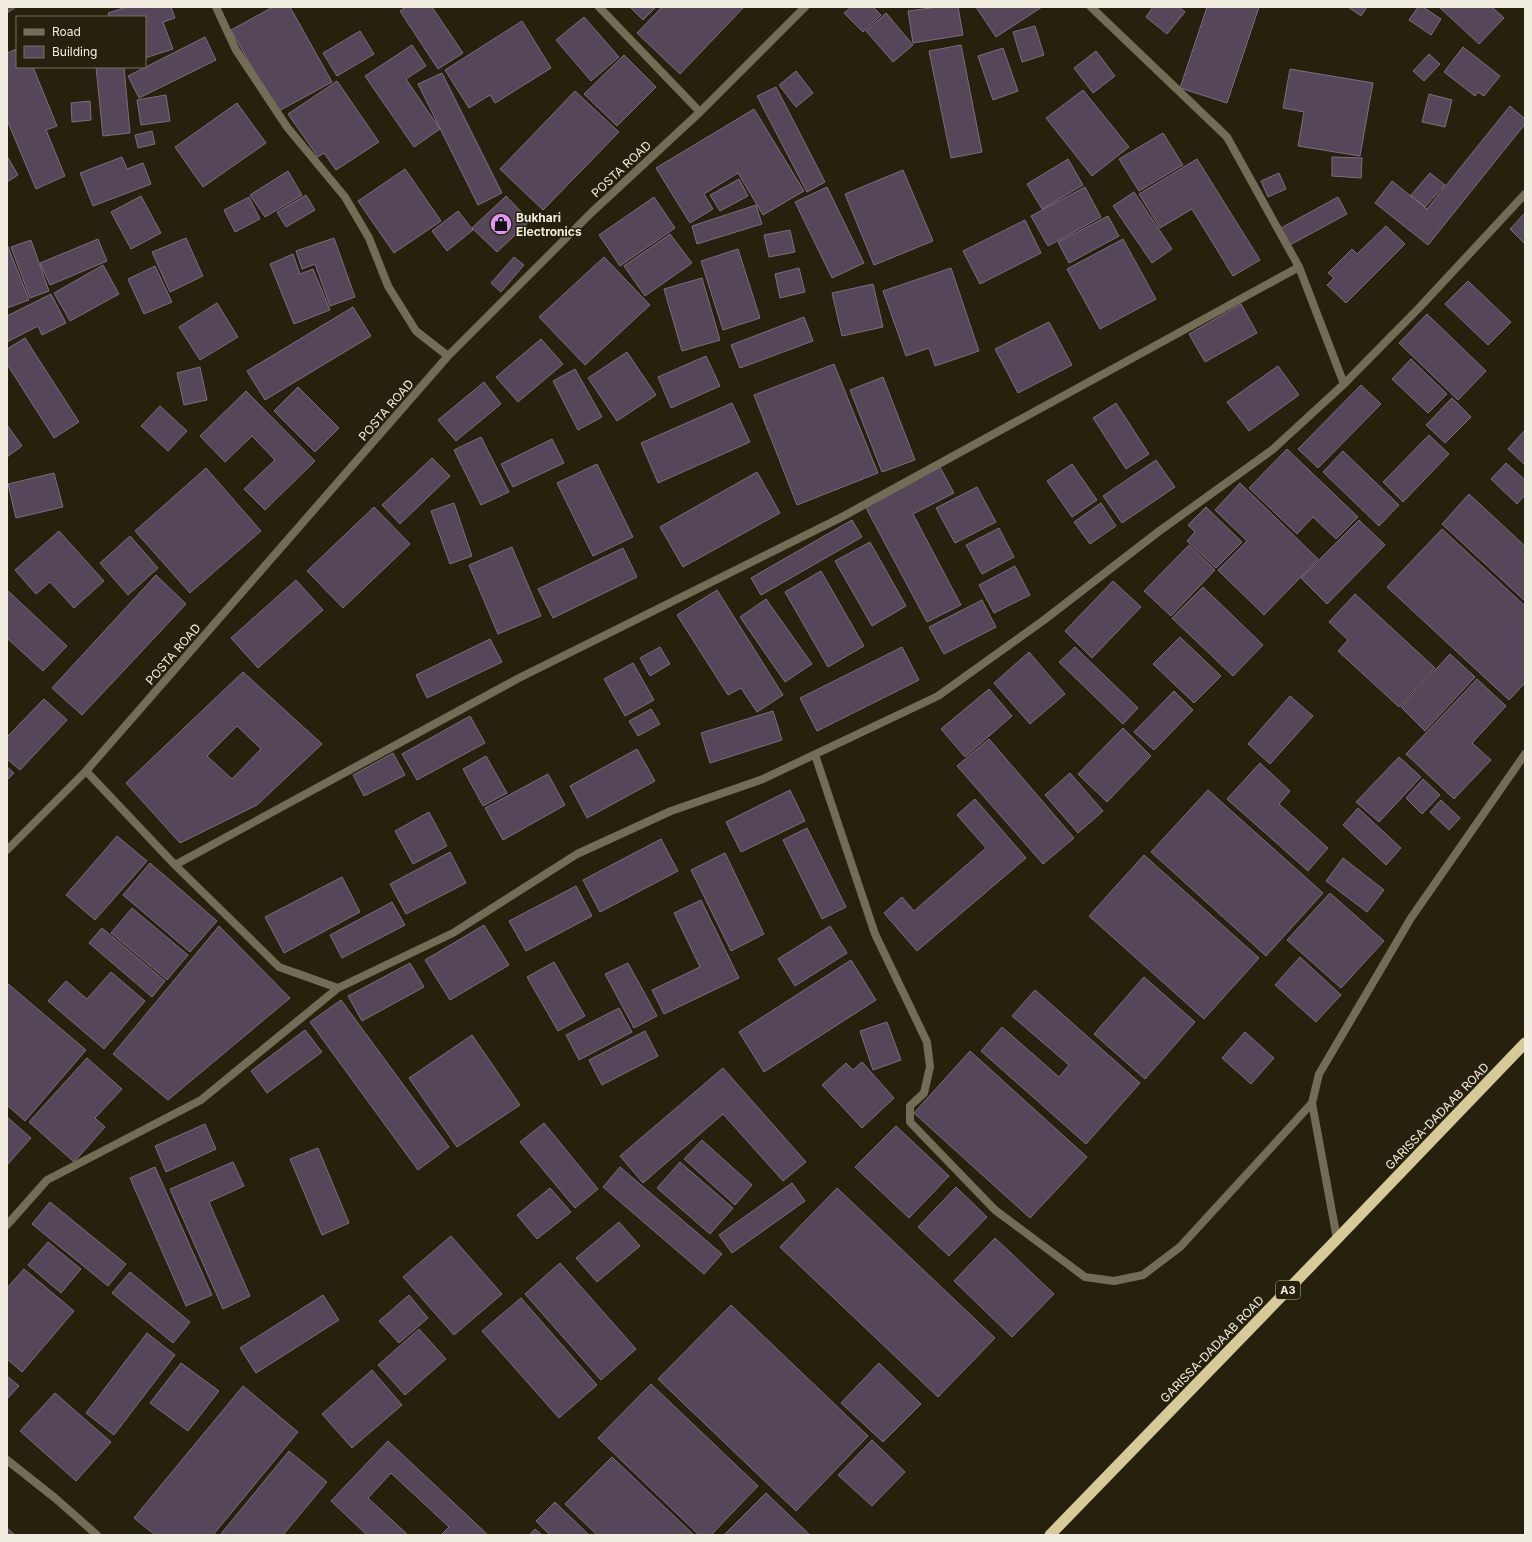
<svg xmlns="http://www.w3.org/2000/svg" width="1532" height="1542" font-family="Inter,sans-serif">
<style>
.building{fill:#554659;stroke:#7c6d80;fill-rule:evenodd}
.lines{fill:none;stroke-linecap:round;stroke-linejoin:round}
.minor{stroke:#736d57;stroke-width:8}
.trunk{stroke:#d8ca98;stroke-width:11}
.labels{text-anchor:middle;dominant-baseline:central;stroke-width:3;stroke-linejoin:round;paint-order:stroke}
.shield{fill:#26210c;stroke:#b4b0a1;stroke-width:1}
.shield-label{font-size:11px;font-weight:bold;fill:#f1eee1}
.street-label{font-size:12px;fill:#f1eee1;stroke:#26210c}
.poi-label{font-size:12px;font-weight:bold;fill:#f1eee1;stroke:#26210c;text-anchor:start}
</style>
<rect width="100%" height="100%" fill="#26210c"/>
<path class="building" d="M7 7H16L7 13Z
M127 7H171L175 18 163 22 173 49 145 58V17H109L108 13Z
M273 7H290L332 82 277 112 231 30Z
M406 7H432L463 53 438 69 400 11Z
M630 7H656L643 20Z
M662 7H744L680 74 637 33Z
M851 7H873L881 15 863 32 844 13Z
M938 7H958L963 35 913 43 908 11Z
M976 7H1042L996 37Z
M1153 7H1179L1185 12 1167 34 1146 17Z
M1207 7H1259L1227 103 1180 88Z
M1348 7H1367L1361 16Z
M1418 7H1423L1441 19 1431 35 1409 20Z
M1439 7H1492L1504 18 1479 44Z
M886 13 913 45 893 62 866 31Z
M584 17 619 57 591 81 556 40Z
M522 21 551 68 495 103 490 95 469 108 445 70Z
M1035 26 1044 55 1022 62 1013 32Z
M360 31 374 54 337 76 323 53Z
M205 37 216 60 139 98 128 76Z
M412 45 426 66 406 79 440 129 414 147 365 76Z
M961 45 982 152 951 158 929 51Z
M1463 47 1500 76 1484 96 1478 92 1475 96 1444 72Z
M1003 48 1018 91 993 100 978 56Z
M17 49V67H33L57 126 46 130 65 176 36 189 7 120V53Z
M1096 51 1115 76 1093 93 1074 68Z
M1429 54 1440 64 1424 81 1413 71Z
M624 55 656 87 617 126 584 94Z
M96 67H124L130 133 103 136Z
M1290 69 1373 83 1360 156 1298 146 1304 112 1283 108Z
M796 71 813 93 796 107 779 85Z
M442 73 502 193 478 205 418 84Z
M337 81 379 142 336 170 324 153 318 157 288 114Z
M776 87 825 182 807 192 757 96Z
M1083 90 1129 147 1092 176 1046 118Z
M575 91 619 132 543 210 500 169Z
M1429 94 1452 100 1445 127 1422 122Z
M166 95 170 121 141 125 137 100Z
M90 101 91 120 72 122 71 103Z
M237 103 266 143 203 187 175 147Z
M1510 106 1525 119V124L1428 245 1375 203 1392 181 1427 209Z
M754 109 804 191 763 215 738 173 704 194 713 209 690 223 656 168Z
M152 131 155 144 138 148 135 135Z
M1163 133 1183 165 1139 191 1119 159Z
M7 156 18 175 7 182Z
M122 157 127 169 143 163 151 184 93 206 80 173Z
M1332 157 1362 158 1361 178 1332 176Z
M1068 159 1083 185 1042 209 1027 184Z
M1197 159 1260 260 1233 276 1192 209 1160 228 1139 194Z
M405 169 441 221 394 253 358 201Z
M903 170 933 241 874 265 845 194Z
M288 171 302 195 265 217 250 195Z
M1279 173 1286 189 1268 197 1261 181Z
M1430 173 1445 185 1425 207 1411 195Z
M739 179 748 196 720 211 710 195Z
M827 187 864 263 832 278 795 202Z
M1085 187 1101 217 1048 246 1031 216Z
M1134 192 1172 249 1152 263 1113 206Z
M306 195 315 210 286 227 277 212Z
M141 196 161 233 131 249 111 212Z
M506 196 530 221 497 252 472 228Z
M249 197 260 219 235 232 224 210Z
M654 197 675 228 620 266 599 235Z
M1338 197 1347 214 1290 245 1281 228Z
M756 205 762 224 697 244 692 226Z
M458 211 473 230 447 251 432 231Z
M1525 213V243H1524L1510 229Z
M1108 216 1119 236 1069 263 1058 242Z
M1025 220 1041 253 980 284 963 251Z
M1386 226 1405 244 1346 303 1327 285 1334 278 1328 273 1352 249 1357 254Z
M790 230 795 252 769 257 764 235Z
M670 234 692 263 645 296 624 266Z
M186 238 203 276 170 292 152 252Z
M334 238 355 297 330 306 315 264 302 269 296 251Z
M98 239 107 261 50 285 40 263Z
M1123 239 1156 299 1100 329 1067 269Z
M31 240 49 291 30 298 11 247Z
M7 244 29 300 7 308Z
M738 249 760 318 723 330 701 261Z
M293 254 300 274 313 269 330 310 294 324 270 264Z
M514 257 524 265 501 292 491 283Z
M604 257 650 305 585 365 539 317Z
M103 265 119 294 70 321 54 293Z
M155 266 172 302 144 314 128 279Z
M799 268 805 292 780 298 775 274Z
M951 268 979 351 935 366 929 348 906 356 883 291Z
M702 278 720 340 682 351 664 289Z
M1468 281 1511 322 1488 345 1445 304Z
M873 284 883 327 842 336 832 293Z
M51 294 66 323 42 335 38 326 7 342V316Z
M217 303 238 337 200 360 179 327Z
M1241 304 1257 333 1205 362 1189 334Z
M353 307 371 336 265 400 247 371Z
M1427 314 1486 371 1458 400 1399 343Z
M804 317 813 341 740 368 731 345Z
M1049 322 1072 365 1018 393 995 349Z
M25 338 79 422 54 438 7 364V349Z
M541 339 563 364 518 402 496 377Z
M627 352 656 395 617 421 588 378Z
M706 356 720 386 671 408 658 377Z
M1411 359 1447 394 1428 413 1392 379Z
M834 364 878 473 797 505 754 395Z
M1278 366 1299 395 1249 431 1227 402Z
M200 367 207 400 184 405 177 373Z
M575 369 602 417 578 430 553 381Z
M883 377 915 460 882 472 850 390Z
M484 382 501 404 456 441 438 420Z
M1361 385 1381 404 1318 468 1298 449Z
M298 387 339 428 315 452 274 411Z
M246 391 315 461 265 510 244 489 275 460 252 436 225 462 200 436Z
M1452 398 1471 417 1445 443 1426 425Z
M732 403 750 442 658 483 641 443Z
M1116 403 1149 454 1126 469 1093 418Z
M160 406 187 431 168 451 141 426Z
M7 425 22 446 7 457Z
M1525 430V465L1508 449Z
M1429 435 1449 454 1403 502 1383 482Z
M481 437 509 492 481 505 454 450Z
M552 439 564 463 513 487 501 464Z
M1287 449 1358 517 1336 539 1313 517 1297 534 1249 488Z
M1343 451 1399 505 1379 526 1323 472Z
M432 458 450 476 400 524 382 505Z
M1156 460 1175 487 1122 523 1103 496Z
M1506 463 1525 480V495L1517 504 1491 479Z
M597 464 633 537 593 556 557 483Z
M1072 464 1097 500 1072 517 1047 481Z
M940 467 954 493 913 514 961 605 927 622 865 506Z
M206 468 261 531 190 593 135 531Z
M757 472 780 513 683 567 660 527Z
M54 473 63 507 16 518 8 484Z
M1240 483 1318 559 1264 615 1218 570 1247 541 1215 510Z
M977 487 996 522 955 543 936 508Z
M1469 494 1525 546V601L1442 524Z
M454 503 472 556 450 564 431 511Z
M1101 503 1116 526 1090 544 1074 522Z
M374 507 410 544 343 608 307 571Z
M1206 507 1242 542 1216 568 1187 541 1195 532 1188 525Z
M852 520 862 537 761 595 751 578Z
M1359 520 1385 545 1327 604 1301 578Z
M999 528 1014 557 982 574 966 545Z
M1442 529 1525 606V683L1509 700 1387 587Z
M59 531 104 581 74 608 50 582 36 594 15 570Z
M130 536 158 568 128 595 100 563Z
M870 542 906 606 872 626 835 561Z
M1189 545 1215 570 1171 616 1144 591Z
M512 547 541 616 498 634 469 565Z
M623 548 637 577 553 618 538 589Z
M1015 566 1030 595 994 613 979 585Z
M821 571 864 646 828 667 785 592Z
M156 575 186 604 82 715 52 688Z
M296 580 323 610 258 668 231 638Z
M1113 581 1141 607 1092 658 1065 631Z
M1203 587 1263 645 1233 676 1172 618Z
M7 590 67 646 43 671 7 638Z
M717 590 783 695 757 712 741 688 728 695 677 615Z
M1355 594 1435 668 1399 707 1338 651 1348 640 1329 622Z
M766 599 812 664 785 682 740 617Z
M982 600 996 627 944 654 929 627Z
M1180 637 1221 676 1194 703 1153 664Z
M490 639 502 662 427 698 416 675Z
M660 647 670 664 650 676 640 658Z
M902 647 919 680 817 731 800 698Z
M1075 647 1138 708 1123 724 1059 662Z
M1029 652 1065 694 1030 724 994 683Z
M1450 654 1475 677 1425 731 1401 707Z
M633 663 654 700 625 716 604 679Z
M243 672 322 744 257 805 180 843 126 783ZM237 726 261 749 232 779 207 756Z
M1477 679 1506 706 1472 743 1491 760 1454 799 1406 754Z
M989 689 1012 716 965 757 941 729Z
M1174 691 1193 710 1154 750 1134 732Z
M1290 696 1313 716 1270 764 1248 744Z
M44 699 67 720 20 770 7 759V737Z
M651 709 660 724 638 736 629 721Z
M773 711 782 740 710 763 701 733Z
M470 716 485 743 417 780 402 754Z
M1123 728 1151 756 1107 802 1078 774Z
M989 739 1074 838 1043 864 957 766Z
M637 749 655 781 587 818 570 786Z
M393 753 405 775 364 796 353 775Z
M486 756 507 793 483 806 463 769Z
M1399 757 1421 777 1379 822 1356 802Z
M1260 763 1290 791 1279 804 1328 848 1308 871 1227 799Z
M7 767 14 773 7 780Z
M1070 773 1103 811 1078 833 1045 795Z
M548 774 565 805 503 840 485 808Z
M1423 779 1440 795 1422 814 1406 798Z
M790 790 805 821 741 852 726 822Z
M1208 790 1323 893 1266 956 1151 852Z
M975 799 1026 858 917 951 884 913 902 897 914 911 986 848 957 815Z
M1441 800 1460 818 1449 830 1430 812Z
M1358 808 1401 848 1386 865 1343 825Z
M429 812 447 846 413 864 395 831Z
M807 828 846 907 822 919 783 840Z
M117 836 147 861 95 920 66 895Z
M661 839 678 871 600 912 583 880Z
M450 852 466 883 406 914 390 884Z
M725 853 764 934 731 951 691 870Z
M1144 855 1259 958 1204 1019 1089 916Z
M1343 858 1384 890 1367 912 1326 881Z
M150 863 217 921 190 952 123 895Z
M342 877 360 912 284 953 265 917Z
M576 886 592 916 526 951 509 921Z
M1330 893 1384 941 1341 988 1287 940Z
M701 900 739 978 664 1014 652 990 700 967 674 913Z
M392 902 405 925 342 958 330 935Z
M132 908 188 955 167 980 111 933Z
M484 925 509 965 450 1000 425 960Z
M219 926 290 998 168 1100 113 1054Z
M830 926 847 953 795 986 778 959Z
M102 928 165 981 152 997 89 943Z
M1300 957 1341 995 1316 1022 1275 985Z
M851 960 876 1000 764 1072 739 1032Z
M554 962 585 1016 558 1031 527 977Z
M410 963 424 987 362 1021 348 996Z
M628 963 657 1016 634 1028 605 974Z
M111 972 145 1001 104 1049 48 1001 66 981 87 999Z
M1144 977 1195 1022 1145 1079 1094 1034Z
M7 983 86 1050 25 1121 7 1105Z
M1035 990 1140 1083 1086 1144 981 1051 1002 1027 1059 1077 1069 1065 1012 1016Z
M341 1000 449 1147 418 1170 310 1022Z
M619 1008 632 1032 579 1060 566 1035Z
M887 1022 901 1060 873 1070 860 1031Z
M305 1030 322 1052 267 1093 251 1071Z
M645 1031 658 1056 602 1085 589 1060Z
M1245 1032 1274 1058 1251 1084 1222 1058Z
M472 1035 520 1105 457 1147 409 1078Z
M970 1051 1087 1157 1030 1218 914 1113Z
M87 1058 122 1089 95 1118 105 1127 74 1162 29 1122Z
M862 1062 894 1098 862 1128 822 1085 846 1063 853 1070Z
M723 1068 806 1162 783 1181 723 1114 643 1183 620 1156Z
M7 1117 31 1138 7 1165Z
M544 1123 598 1189 575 1208 520 1142Z
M205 1124 216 1149 166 1172 155 1146Z
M896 1126 949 1176 909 1218 855 1167Z
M702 1140 752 1185 735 1205 684 1159Z
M318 1148 349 1223 322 1235 290 1159Z
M233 1162 244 1186 209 1202 250 1296 223 1309 170 1189Z
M680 1162 733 1208 710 1234 657 1188Z
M155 1167 212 1295 186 1306 130 1178Z
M620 1167 722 1254 704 1274 603 1187Z
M792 1183 805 1201 732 1253 719 1235Z
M956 1187 987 1217 949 1256 918 1227Z
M550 1188 571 1212 537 1239 517 1215Z
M837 1188 995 1338 938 1397 780 1247Z
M50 1202 126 1264 108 1286 32 1224Z
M619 1222 640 1246 597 1282 576 1258Z
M451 1236 502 1294 454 1335 403 1277Z
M995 1238 1054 1294 1012 1337 954 1281Z
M48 1242 81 1269 61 1293 28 1265Z
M560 1263 636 1349 601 1380 525 1294Z
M24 1269 74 1311 22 1372 7 1359V1288Z
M130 1272 190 1322 173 1343 112 1293Z
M323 1295 339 1320 256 1373 240 1348Z
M409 1295 428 1318 399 1343 379 1321Z
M521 1298 597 1385 559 1418 482 1331Z
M731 1305 868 1436 796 1511 658 1379Z
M419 1329 446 1359 405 1395 378 1365Z
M147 1333 175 1355 114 1435 86 1413Z
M181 1363 219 1391 188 1431 150 1403Z
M879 1363 921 1404 883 1442 841 1403Z
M372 1370 402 1405 352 1448 322 1414Z
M7 1376 19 1386 7 1399Z
M651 1384 758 1486 711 1535H699L598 1438Z
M243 1386 298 1432 213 1535H155L134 1518Z
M55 1393 111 1442 76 1481 20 1431Z
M872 1440 905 1472 872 1506 838 1475Z
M388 1441 488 1535H441L449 1527 391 1473 368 1498 408 1535H367L331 1501Z
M289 1451 327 1482 283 1535H220Z
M612 1457 694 1535H597L565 1504Z
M766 1493 810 1535H724Z
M555 1502 589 1535H550L536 1521Z
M7 1528 15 1535H7Z
M535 1529 542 1535H529Z"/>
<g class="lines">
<path class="minor" d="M216 7 236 50 287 127 345 197 369 238 388 286 416 331 448 356
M599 7 700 112
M1091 7 1227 137 1299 267 1344 384
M815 755 875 934 927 1042 930 1067 924 1093 910 1106V1122L995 1210 1085 1277 1114 1281 1143 1275 1180 1247 1312 1103
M86 771 175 865 279 967 338 988
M7 850 86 771 448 356 591 213 700 112 805 7
M175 865 519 678 840 518 1299 267
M7 1225 47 1180 201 1100 338 988 453 933 577 854 671 811 763 779 938 696 1044 620 1158 532 1272 450 1344 384 1418 309 1525 194
M1337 1239 1312 1103 1319 1074 1411 918 1525 754
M7 1460 55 1498 97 1535"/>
<path class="trunk" d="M1050 1535 1337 1239 1525 1043"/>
</g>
<defs>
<g id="shop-disc" transform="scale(1.15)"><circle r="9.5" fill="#de98f2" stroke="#26210c"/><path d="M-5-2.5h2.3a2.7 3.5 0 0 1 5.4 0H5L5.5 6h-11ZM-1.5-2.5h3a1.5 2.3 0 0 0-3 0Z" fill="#111"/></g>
</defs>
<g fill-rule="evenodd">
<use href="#shop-disc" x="501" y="224"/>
</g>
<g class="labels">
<rect class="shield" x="1276" y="1281" width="24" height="18" rx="3"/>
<g class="shield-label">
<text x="1288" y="1290">A3</text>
</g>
<g class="street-label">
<text transform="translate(621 169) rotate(-43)">POSTA ROAD</text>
<text transform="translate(386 410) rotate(-49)">POSTA ROAD</text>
<text transform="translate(173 654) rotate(-49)">POSTA ROAD</text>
<text transform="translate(1437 1116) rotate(-46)">GARISSA-DADAAB ROAD</text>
<text transform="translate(1212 1349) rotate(-46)">GARISSA-DADAAB ROAD</text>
</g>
<g class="poi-label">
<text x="516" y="217">Bukhari<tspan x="516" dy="14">Electronics</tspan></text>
</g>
</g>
<rect width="1532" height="1542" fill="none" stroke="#f1eee1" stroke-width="16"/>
<rect x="16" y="16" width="130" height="52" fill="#26210c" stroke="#777361"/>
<rect x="24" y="29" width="20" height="6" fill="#736d57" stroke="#777361"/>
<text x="52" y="36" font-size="12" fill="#f1eee1">Road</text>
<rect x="24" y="46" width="20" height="12" fill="#554659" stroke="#777361"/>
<text x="52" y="56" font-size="12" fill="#f1eee1">Building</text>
</svg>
